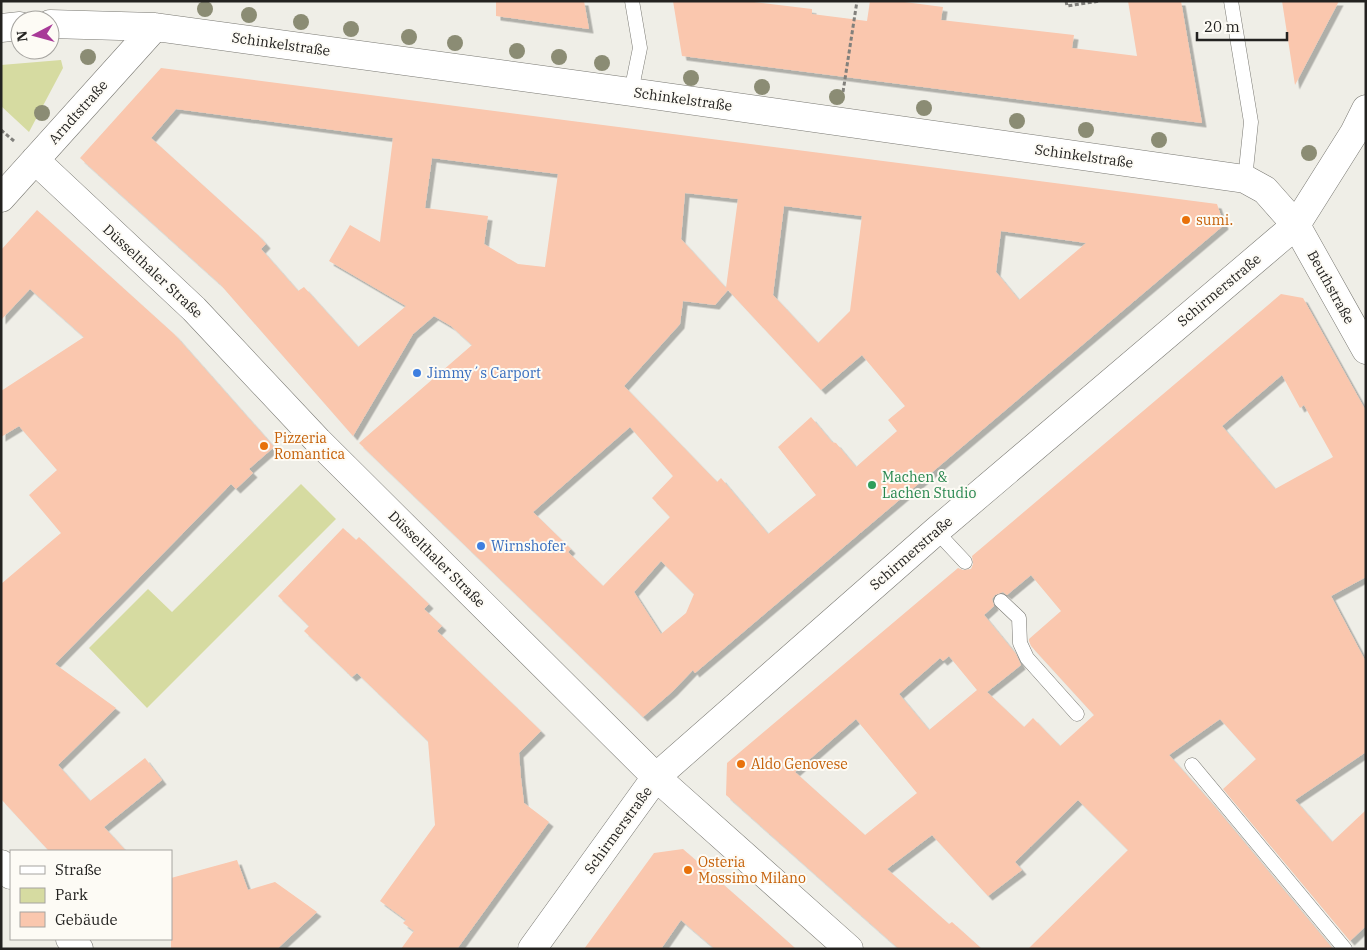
<svg xmlns="http://www.w3.org/2000/svg" width="1367" height="950" font-family="'IBM Plex Serif',serif">
<style>
.green{fill:#d6dba1}
.building{fill:#fac7ae;fill-rule:evenodd;filter:url(#shadow)}
.lines{fill:none;stroke-linecap:round;stroke-linejoin:round}
.lane-casing{stroke:#797872;stroke-width:15}
.street-casing{stroke:#797872;stroke-width:29}
.secondary-casing{stroke:#797872;stroke-width:29}
.path{stroke:#81807c;stroke-width:3;stroke-dasharray:4 2.5;stroke-linecap:butt}
.lane{stroke:#fff;stroke-width:14}
.street{stroke:#fff;stroke-width:28}
.secondary{stroke:#fff;stroke-width:28}
.tree{fill:#8b8c74}
.food-dot{fill:#e8710a;stroke:#fdfbf5;stroke-width:2}
.shop-dot{fill:#3f7fe0;stroke:#fdfbf5;stroke-width:2}
.leisure-dot{fill:#2e9e5b;stroke:#fdfbf5;stroke-width:2}
.labels{text-anchor:middle;dominant-baseline:central;stroke-width:4;stroke-linejoin:round;paint-order:stroke}
.street-label{font-size:14px;fill:#232220;stroke:#fdfbf5}
.food-label{font-size:14px;fill:#c56008;stroke:#fdfbf5;text-anchor:start}
.shop-label{font-size:14px;fill:#366cbe;stroke:#fdfbf5;text-anchor:start}
.leisure-label{font-size:14px;fill:#27864d;stroke:#fdfbf5;text-anchor:start}
</style>
<defs>
<filter id="shadow"><feDropShadow dx="4.5" dy="4.5" stdDeviation="0" flood-color="#0004"/></filter>
</defs>
<rect width="100%" height="100%" fill="#efeee7"/>
<path class="green" d="M61 60 63 68 29 132 1 106V65Z
M301 484 336 519 147 708 89 648 148 589 172 612Z"/>
<path class="building" d="M496 1H584L589 29 496 16Z
M673 1H746L812 9V14L867 21 870 1H897L943 7 941 20 1074 35 1072 48 1137 56 1128 1H1181L1202 123 682 56Z
M1282 1H1339L1295 85Z
M161 68 1217 204 1224 225 695 673 693 670 673 691 643 717 359 443 472 345 451 326 434 316 413 334 353 436 220 284 80 158ZM176 109 393 138 380 242 350 225 329 261 406 306 358 347 304 287 298 291 261 249 266 244 258 235 151 138ZM432 158 558 174 545 267 518 264 484 244 488 216 425 208ZM685 193 738 199 726 288 681 239ZM784 206 862 216 850 311 818 343 773 295ZM1001 231 1086 243 1019 300 996 272ZM728 290 821 390 862 355 905 406 888 420 897 431 856 467 836 443 832 442 811 417 778 447 816 495 768 534 721 478 717 482 624 386 680 324 683 301 715 305ZM630 427 673 476 652 498 670 517 603 586 568 552 571 549 533 512ZM661 561 694 594 686 613 661 634 634 592Z
M37 210 174 334 274 447 249 469 253 473 236 489 231 484 55 664 116 708 58 765 90 801 145 758 162 780 104 827 126 851H49L1 799V584L61 533 29 495 57 470 19 426 1 437V391L84 337 30 289 1 320V250Z
M1281 294 1303 298 1366 411V577L1331 596 1366 662V752L1295 800 1332 842 1366 810V926L1350 941 1223 789 1256 759 1220 719 1169 755 1210 801 1333 949H1028L1128 850 1078 800 1015 862 1022 870 988 896 932 835 887 869 949 924 952 922 982 949H899L726 795 727 763 958 568 963 570 971 569 973 564 972 556ZM1282 375 1300 408 1304 405 1333 457 1275 489 1222 426ZM1031 575 1061 611 1029 639V641L1031 646 1094 715 1060 746 1033 718 1024 727 987 692 1021 665 1016 654 984 615 994 606 992 599 995 595 1003 592 1007 595ZM949 656 977 690 929 730 899 694 940 658 943 661ZM856 719 917 793 865 835 795 772Z
M343 528 356 540 359 537 429 604 424 609 442 626 437 631 541 731 519 753 521 778 524 803 549 822 457 949H401L414 931 403 923 406 920 380 901 435 825 428 741 357 673 352 677 304 631 309 626 278 596Z
M683 849 767 923 796 949H715L681 920 661 949H584L654 853Z
M237 860 248 890 275 882 317 912 277 949H171V878Z"/>
<g class="lines">
<g class="lane-casing">
<path id="lane" d="M1231 1 1251 122 1245 179
M631 92 640 48 632 1
M936 531 965 562
M1001 601 1019 618 1020 643 1027 658 1077 714
M1192 765 1345 949"/>
</g>
<g class="street-casing">
<path id="street" d="M50 24 155 27 631 92 1245 179 1265 190 1296 225 1366 350
M1 28 20 26
M35 160 194 309 318 441 656 777 849 949
M1 198 155 27
M532 949 656 777 936 531 1296 225 1354 133 1366 109"/>
</g>
<g class="secondary-casing">
<path id="secondary" d="M1 864 11 875
M70 939 79 949"/>
</g>
<path class="path" d="M1066 1 1067 6 1100 1
M843 92 857 1
M1 130 14 141"/>
<use href="#lane" class="lane"/>
<use href="#street" class="street"/>
<use href="#secondary" class="secondary"/>
</g>
<g class="tree">
<circle cx="205" cy="9" r="8"/>
<circle cx="249" cy="15" r="8"/>
<circle cx="301" cy="22" r="8"/>
<circle cx="351" cy="29" r="8"/>
<circle cx="409" cy="37" r="8"/>
<circle cx="455" cy="43" r="8"/>
<circle cx="517" cy="51" r="8"/>
<circle cx="88" cy="57" r="8"/>
<circle cx="559" cy="57" r="8"/>
<circle cx="602" cy="63" r="8"/>
<circle cx="691" cy="78" r="8"/>
<circle cx="762" cy="87" r="8"/>
<circle cx="837" cy="97" r="8"/>
<circle cx="924" cy="108" r="8"/>
<circle cx="42" cy="113" r="8"/>
<circle cx="1017" cy="121" r="8"/>
<circle cx="1086" cy="130" r="8"/>
<circle cx="1159" cy="140" r="8"/>
<circle cx="1309" cy="153" r="8"/>
</g>
<g class="food-dot">
<circle cx="1186" cy="220" r="5"/>
<circle cx="264" cy="446" r="5"/>
<circle cx="741" cy="764" r="5"/>
<circle cx="688" cy="870" r="5"/>
</g>
<g class="shop-dot">
<circle cx="417" cy="373" r="5"/>
<circle cx="481" cy="546" r="5"/>
</g>
<circle class="leisure-dot" cx="872" cy="485" r="5"/>
<g class="labels">
<g class="street-label">
<text transform="translate(281 44) rotate(8)">Schinkelstraße</text>
<text transform="translate(683 99) rotate(8)">Schinkelstraße</text>
<text transform="translate(78 112) rotate(-48)">Arndtstraße</text>
<text transform="translate(1084 156) rotate(8)">Schinkelstraße</text>
<text transform="translate(153 271) rotate(43)">Düsselthaler Straße</text>
<text transform="translate(1331 287) rotate(61)">Beuthstraße</text>
<text transform="translate(1219 290) rotate(-40)">Schirmerstraße</text>
<text transform="translate(911 553) rotate(-41)">Schirmerstraße</text>
<text transform="translate(437 559) rotate(45)">Düsselthaler Straße</text>
<text transform="translate(618 830) rotate(-54)">Schirmerstraße</text>
</g>
<g class="food-label">
<text x="1196" y="220">sumi.</text>
<text x="274" y="438">Pizzeria<tspan x="274" dy="16">Romantica</tspan></text>
<text x="751" y="764">Aldo Genovese</text>
<text x="698" y="862">Osteria<tspan x="698" dy="16">Mossimo Milano</tspan></text>
</g>
<g class="shop-label">
<text x="427" y="373">Jimmy´s Carport</text>
<text x="491" y="546">Wirnshofer</text>
</g>
<g class="leisure-label">
<text x="882" y="477">Machen &amp;<tspan x="882" dy="16">Lachen Studio</tspan></text>
</g>
</g>
<rect width="1367" height="950" fill="none" stroke="#232220" stroke-width="5"/>
<rect x="10" y="850" width="162" height="90" fill="#fdfbf5" stroke="#a6a4a0"/>
<rect x="20" y="866" width="25" height="8" fill="#ffffff" stroke="#a6a4a0"/>
<text x="55" y="875" font-size="15" fill="#232220">Straße</text>
<rect x="20" y="888" width="25" height="15" fill="#d6dba1" stroke="#a6a4a0"/>
<text x="55" y="900" font-size="15" fill="#232220">Park</text>
<rect x="20" y="912" width="25" height="15" fill="#fac7ae" stroke="#a6a4a0"/>
<text x="55" y="925" font-size="15" fill="#232220">Gebäude</text>
<g transform="translate(35 35) rotate(264)"><circle r="24" fill="#fdfbf5" stroke="#a6a4a0"/>
<path d="M0-4L9 19L0 12L-9 19Z" fill="#a83a98"/>
<text y="-8" font-size="14" font-weight="bold" text-anchor="middle" fill="#232220">N</text>
</g>
<path d="M1197 32v8h90v-8" fill="none" stroke="#232220" stroke-width="2.5"/>
<text x="1204" y="32" font-size="15" fill="#232220" stroke="#fdfbf5" stroke-width="4" paint-order="stroke">20 m</text>
</svg>
